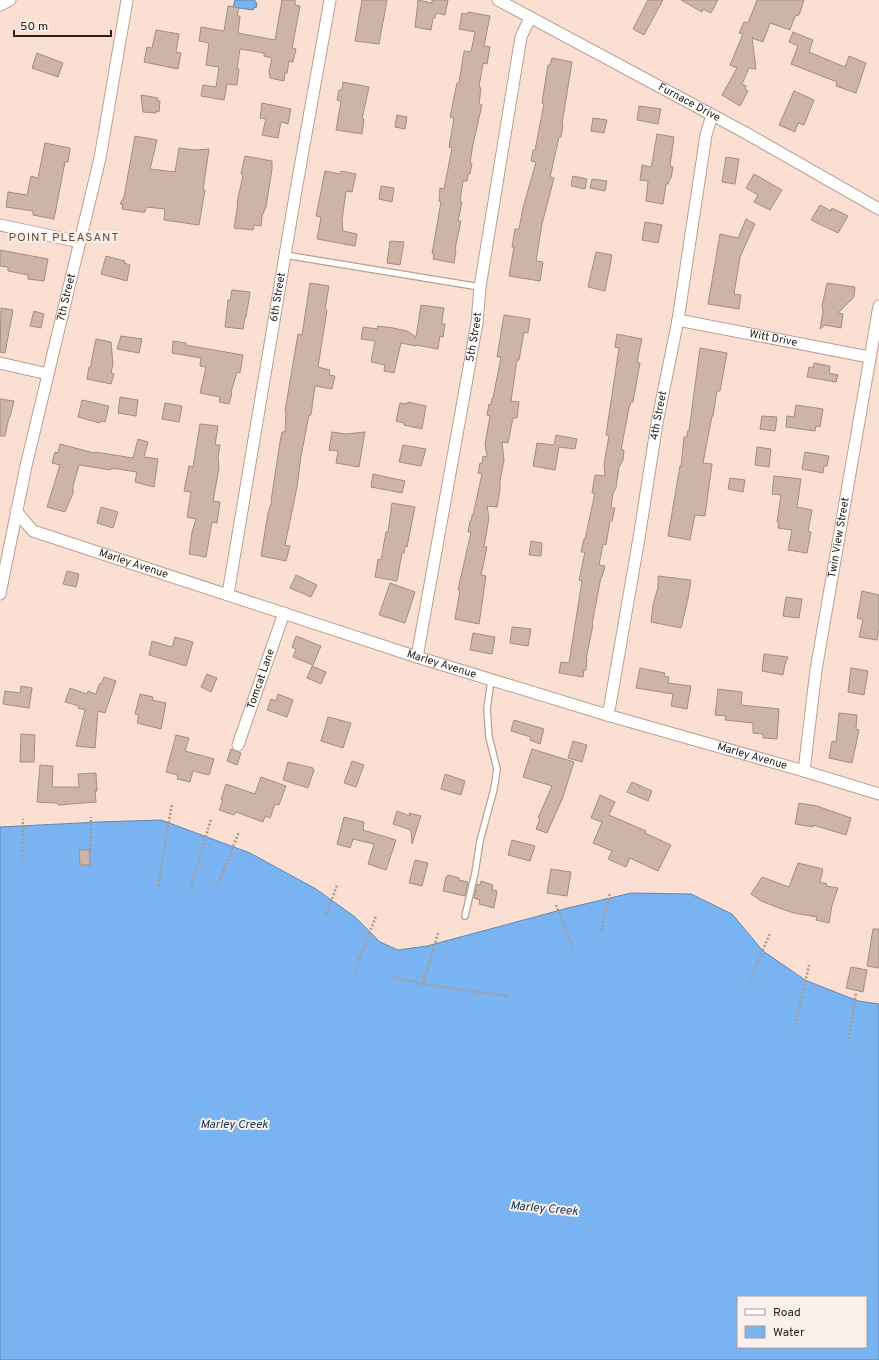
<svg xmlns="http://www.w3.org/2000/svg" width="879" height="1360" font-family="Overpass,sans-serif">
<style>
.water{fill:#79b3f1;stroke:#6187b1;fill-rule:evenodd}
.building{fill:#ceb4a8;stroke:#a68d81}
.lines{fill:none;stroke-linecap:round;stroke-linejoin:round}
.lane-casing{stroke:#baa094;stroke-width:8}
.street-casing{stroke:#baa094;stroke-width:13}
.path{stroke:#ad988e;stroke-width:2.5;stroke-dasharray:2 2;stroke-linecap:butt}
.lane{stroke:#fff;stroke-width:5.5}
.street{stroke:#fff;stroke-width:11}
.labels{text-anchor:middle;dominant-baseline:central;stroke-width:4;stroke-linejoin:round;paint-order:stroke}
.street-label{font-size:11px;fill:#2a211c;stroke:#fbf0eb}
.neighbourhood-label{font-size:12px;letter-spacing:1px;fill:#644d43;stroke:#fbf0eb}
.water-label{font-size:12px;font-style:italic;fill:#113a62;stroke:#fbf0eb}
</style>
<rect width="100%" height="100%" fill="#fbdfd3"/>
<path class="water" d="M235 0H255V3H257L256 8 254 7 253 10 233 7Z
M161 820 250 853 316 889 355 917 380 942 398 950 427 946 568 908 631 893 691 894 732 914 763 951 805 980 858 1001 879 1004V1360H0V827L99 822ZM738 1297H866V1347H738Z"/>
<path class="building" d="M282 0H295V5L300 6 292 48 296 49 293 62 289 61 287 73H285L284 81 270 78 269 71 272 58 264 56V53L240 49 237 69H239L237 85 227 84 224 100 201 96 203 85 216 87 219 67 206 65 209 43 199 41 201 27 224 31 228 6 239 8 237 16H240L238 33 275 40Z
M362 0H387L379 44 355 41Z
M418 0 432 3V0H448L445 15 436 13 435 18H433L431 30 415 27Z
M648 0H663L644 35 633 29Z
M681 0H718L711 13 703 9 702 12Z
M757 0H804L799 15 795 16 790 30 770 23 763 42 752 38 756 69 749 68 742 84 746 86 745 89 748 91 740 106 722 95 737 68 730 65 743 34 739 33 744 22 748 23Z
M468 12 490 16 484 46 490 47 487 64 483 63 479 87 481 88 479 104 482 105 473 144 470 163 472 164 470 174H468L467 181H463L460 201 462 202 458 221H461L455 249 456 250 454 263 433 259 434 254H432L441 202 439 201 440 188 444 189 452 148 449 147 454 118 450 117 457 83H459L464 51 471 52 475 32 459 29 462 13 467 14Z
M156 30 179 34 176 52 181 53 178 69 144 62 147 47 152 48Z
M793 32 813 40 809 52 845 67 849 56 866 63 856 93 836 86 837 82 791 64 798 46 789 42Z
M37 53 63 63 58 77 32 68Z
M552 58 572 62 562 124 563 125 561 137H559L550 177 554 178 542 224 536 261 543 262 540 281 509 276 514 247H512L515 229H519L523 208 536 162 531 161 533 150H535L544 104 542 103 543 96 548 65H550Z
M343 82 369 87 362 119H364L362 134 336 130 341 101 337 100 339 90H342Z
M794 91 814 100 804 125 798 123 795 132 779 125Z
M141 95 158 98 157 101H160L159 112 156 111V113L143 112Z
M262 103 291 109 288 124 281 122 278 138 262 135 266 119 260 118Z
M639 106 661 109 658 124 637 120Z
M397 115 407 117 405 129 395 127Z
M593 118 607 120 604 133 591 131Z
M657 134 674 137 670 166 673 167 671 178H670L668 184H666L663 204 646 201 648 181 640 180 642 165 651 167 652 163Z
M135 136 157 140 150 169 175 172 179 148 195 150 209 149 203 190H205L199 225 164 220 165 209 146 207 145 212H141L122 209 123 204H120L124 197Z
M45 143 70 148 68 162H65L54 219 33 215V211L6 207 8 192 27 195 31 176 38 178Z
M245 156 272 161V169L266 207 262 216 261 226 254 225 253 230 234 228 238 203H237L243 175 241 174Z
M726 157 739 159 735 184 722 182Z
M325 171 340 174 341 171 356 174 352 192 346 191 342 220 343 231 357 234 355 246 317 239 321 217 316 216Z
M754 174 782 190 770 210 754 202 758 195 746 188Z
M573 176 587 179 585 189 571 186Z
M592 179 607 181 605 191 590 188Z
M381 186 394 188 392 202 379 199Z
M820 205 831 211 832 208 848 216 838 233 811 220Z
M746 219 755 224 740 257 734 294 741 295 739 309 708 304 720 234 738 238Z
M645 222 662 225 658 243 642 240Z
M390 241 404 242 400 265 387 263Z
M0 250 48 259 44 281 28 279V275L8 271V267L0 266Z
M596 252 612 255 605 291 588 287Z
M106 256 125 261 124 263 130 265 127 281 101 274Z
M310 283 329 286 325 309 327 310 318 367 330 370 329 375 335 376 332 389 315 386 311 415H309L301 456 297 487 285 545 290 546 286 561 261 556 268 513 272 501H271L280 442 282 432H285L286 411H285L298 334 302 335Z
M827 283 855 287 854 297 838 313 843 314 841 328 825 325 820 329 823 312 822 306Z
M232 290 250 292 246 317H245L243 329 225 327 228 300H230Z
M421 305 444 308 442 320V324H445L443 337 440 336 438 349 416 345V346L401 343 394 373 384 371 385 365 371 362 375 341 361 339 363 327 377 329 378 326 393 328 407 331 416 337Z
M1 308 13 310 5 353 0 352Z
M34 311 44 314 41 328 30 326Z
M504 315 530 319 528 333 524 332 519 360H517L511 401 519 402 517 418H513L508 443 502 442 504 460 500 481V490L497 507 487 506 489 518 484 547H487L481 575 486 576 479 624 455 619 460 590H458L471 532H468L470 521H471L472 515H473L482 474 478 473 480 463H482L483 456 487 457 485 444 490 416 487 415 489 404 491 405 492 398H493L501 357H497Z
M617 334 642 339 637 362 640 363 633 402H631L629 408 621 450H624L623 460 619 467 616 488 613 493 611 508H615L612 521H610L606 545 603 544 599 565 605 566 602 577H601L592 624 593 625 586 659H587L586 670H584L583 677 559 673 561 662 569 663 582 581 579 580 585 552H581L584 539H585L595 493H592L595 475 605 476 604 464 609 436 606 435 619 348 615 347Z
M121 336 142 339 139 353 117 349Z
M96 339 111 342 113 364 111 373 114 374 111 384 87 379 89 367H91V363Z
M173 341 186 343 185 345 243 355 240 373 237 372 231 392 232 393 229 404 219 402 220 397 200 393 206 367 200 366 201 358 172 353Z
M700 348 727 353 720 391H717L713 416H712L703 463 712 464 705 516 695 515 690 540 668 536 680 466 681 467 684 437H687L688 430 689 431Z
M814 363 830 366 829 373 838 375 836 382 807 377 809 367 813 368Z
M120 397 138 400 136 416 118 413Z
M0 399 14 401 10 417H9L5 436H0Z
M82 400 109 406 105 422 101 421 100 423 78 417Z
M408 402 426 406 422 429 404 425V423L396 421 400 403 407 404Z
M165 403 182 406 179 422 162 419Z
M796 405 823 409 820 427 816 426 815 431 786 427 787 416 794 417Z
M762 416 777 417 775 431 760 429Z
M200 424 218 426 215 445H220L218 457 219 468 213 501 220 502 217 523 212 522 206 557 189 554 192 532 196 519 187 517 191 492 184 491 189 466 193 467Z
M332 432 346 434 365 432 359 467 336 463 338 451 329 450Z
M556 435 577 439 575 449 559 447 555 470 533 466 537 443 554 445Z
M138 439 148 442 144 457 158 459 154 487 135 482 137 472 111 468V470L79 465 73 486V493L65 512 47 507 60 465 52 463 55 452 58 453 60 444 94 453 95 452 133 458Z
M403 445 426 449 421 466 399 462Z
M757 447 771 449 769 467 755 465Z
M805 452 829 456 827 466H824L823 473 802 469Z
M373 474 405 481 402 493 371 487Z
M774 476 801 479 797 507 812 510 808 531 811 532 807 553 788 550 792 530 778 528 779 522H777L781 495 772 494Z
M730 478 745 480 743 492 728 489Z
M392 503 415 507 407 547 405 546 404 553H402L397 581 375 577 378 559 381 560 386 532H388Z
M101 507 118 512 113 528 97 523Z
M531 541 542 543 541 556 529 555Z
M67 571 79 574 76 587 63 584Z
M296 575 317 585 311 597 290 588Z
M658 576 691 580 688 599 681 628 651 622 653 605 658 587Z
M390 583 415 592 405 623 379 615Z
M862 591 879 595V629L877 640 859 637 863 620 857 618Z
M786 597 802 599 799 618 783 616Z
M512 627 531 629 528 646 510 643Z
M473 633 495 637 492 654 470 650Z
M296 636 321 646 313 665 293 657 296 649 292 647Z
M175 637 193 642 186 666 149 655 152 641 172 647Z
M764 654 788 657 785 664 783 675 762 671Z
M312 666 326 672 321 684 307 678Z
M640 668 665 673 664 676 669 677 668 683 691 686 687 709 671 706 673 694 636 688Z
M851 668 868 671 864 695 848 692Z
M207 674 217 678 211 692 201 687Z
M104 677 116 681 105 713 98 711 95 748 76 746 85 710 78 708 79 706 65 702 70 688 87 694 88 691 96 694 99 684H101Z
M21 686 32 688 29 708 3 704 5 691 20 693Z
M718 689 742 692 741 705 779 709 777 739 763 738V734L753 733V723L725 720 726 716 715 715Z
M140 694 153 697 152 700 166 703 161 729 137 723 139 715 135 714Z
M278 694 293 700 287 717 267 710 271 699 276 701Z
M839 713 857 715 856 729 859 730 852 763 829 758 832 741 836 742Z
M328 717 351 723 343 748 321 741Z
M514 720 544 729 540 744 530 740 531 737 511 731Z
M21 734 35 735 34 762H20Z
M176 735 189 738 185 751 214 759 209 775 193 771 190 782 177 779 178 775 166 772Z
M573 741 587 745 582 762 568 758Z
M231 749 241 753 237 765 227 761Z
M532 749 574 762 563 797 547 833 536 829 540 819 538 818 552 786 523 777Z
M352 761 364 765 356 787 344 783Z
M288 762 313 768V770H314L308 788 283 780Z
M40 765 53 766 52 787H79L78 774 96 773 97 791H95L96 802 58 805 57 803 37 802Z
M445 774 465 781 461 795 441 789Z
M261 777 286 786 279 805 275 804 270 818 265 816 263 822 236 812 234 815 219 810 223 800H221L226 784 255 794Z
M632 782 652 791 648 801 627 792Z
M600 795 615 802 609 815 646 831 645 833 671 845 658 871 630 858 626 867 608 859 612 851 593 843 602 822 591 818Z
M799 803 817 806 851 818 846 835 813 825V827L795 824Z
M397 811 410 816 409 813 421 816 412 844 411 830 393 824Z
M344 817 364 822 363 830 396 840 386 870 368 864 374 844 353 839 350 848 337 844Z
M512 840 535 846 530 861 508 855Z
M79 850H89L90 865H80Z
M415 860 428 863 422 886 409 883Z
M798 863 823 869 820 882 827 884 826 886 838 888 832 905 829 923 816 920 817 917 794 913 779 908 761 901 751 894 762 877 789 887Z
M551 869 571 872 567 896 547 893Z
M448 875 459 878V880L468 882 465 896 443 891 446 877H447Z
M481 881 493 885 492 890 497 891 494 908 479 904 480 900 474 898 477 884 480 885Z
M873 929H879V968L867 966Z
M851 967 867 970 863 992 846 988Z"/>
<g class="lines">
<g class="lane-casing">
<path id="lane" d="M285 255 480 287
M465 916 475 873 480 841 494 789 497 769 489 737 487 709 491 680"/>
</g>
<g class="street-casing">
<g id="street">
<path id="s1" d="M498 0 744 132 879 209"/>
<path d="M0 5 10 0"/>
<path d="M0 225 80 242"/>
<path id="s2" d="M678 320 869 357"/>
<path d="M0 363 48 374"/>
<path id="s3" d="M16 511 33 531 417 657 607 715 804 771 879 794"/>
<path id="s4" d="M0 594 26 466 100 158 127 0"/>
<path id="s5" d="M228 594 296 190 330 0"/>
<path id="s6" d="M417 657 477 323 480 287 521 37 530 18"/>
<path id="s7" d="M607 715 610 705 639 538 657 423 678 320 706 135 712 115"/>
<path id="s8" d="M238 745 284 613"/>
<path id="s9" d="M804 771 816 670 879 306"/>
</g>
</g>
<path class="path" d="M22 860 23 819
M90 862 91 817
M158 886 172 803
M191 887 211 819
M217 887 239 832
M556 905 573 948
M327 914 337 885
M601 931 610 893
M438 933 423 984 507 996
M355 971 376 916
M393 977 423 984
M750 980 770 933
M795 1025 809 965
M848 1043 856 993"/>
<use href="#lane" class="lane"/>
<use href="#street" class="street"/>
</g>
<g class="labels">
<g class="street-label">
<text stroke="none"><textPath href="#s1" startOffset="217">Furnace Drive</textPath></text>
<text stroke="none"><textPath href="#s4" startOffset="304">7th Street</textPath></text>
<text stroke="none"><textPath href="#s5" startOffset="301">6th Street</textPath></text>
<text stroke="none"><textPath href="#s6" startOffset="325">5th Street</textPath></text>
<text stroke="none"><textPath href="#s2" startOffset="97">Witt Drive</textPath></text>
<text stroke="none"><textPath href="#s7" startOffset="304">4th Street</textPath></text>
<text stroke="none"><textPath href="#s9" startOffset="236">Twin View Street</textPath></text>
<text stroke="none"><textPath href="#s3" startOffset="132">Marley Avenue</textPath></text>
<text stroke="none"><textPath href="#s3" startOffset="456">Marley Avenue</textPath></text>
<text stroke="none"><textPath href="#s8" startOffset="70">Tomcat Lane</textPath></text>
<text stroke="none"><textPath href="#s3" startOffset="780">Marley Avenue</textPath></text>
</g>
<g class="neighbourhood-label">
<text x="64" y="238">POINT PLEASANT</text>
</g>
<g class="water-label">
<text x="234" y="1125">Marley Creek</text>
<text transform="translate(544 1209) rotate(5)">Marley Creek</text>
</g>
</g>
<rect x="737" y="1296" width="130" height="52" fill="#fbf0eb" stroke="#a79d98"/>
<rect x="745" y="1309" width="20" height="6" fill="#ffffff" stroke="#a79d98"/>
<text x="773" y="1316" font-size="12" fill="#2a211c">Road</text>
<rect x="745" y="1326" width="20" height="12" fill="#79b3f1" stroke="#a79d98"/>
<text x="773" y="1336" font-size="12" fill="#2a211c">Water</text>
<path d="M14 30v6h97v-6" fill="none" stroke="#2a211c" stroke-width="2"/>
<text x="20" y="30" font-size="12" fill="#2a211c" stroke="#fbf0eb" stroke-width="3" paint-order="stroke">50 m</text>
</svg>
